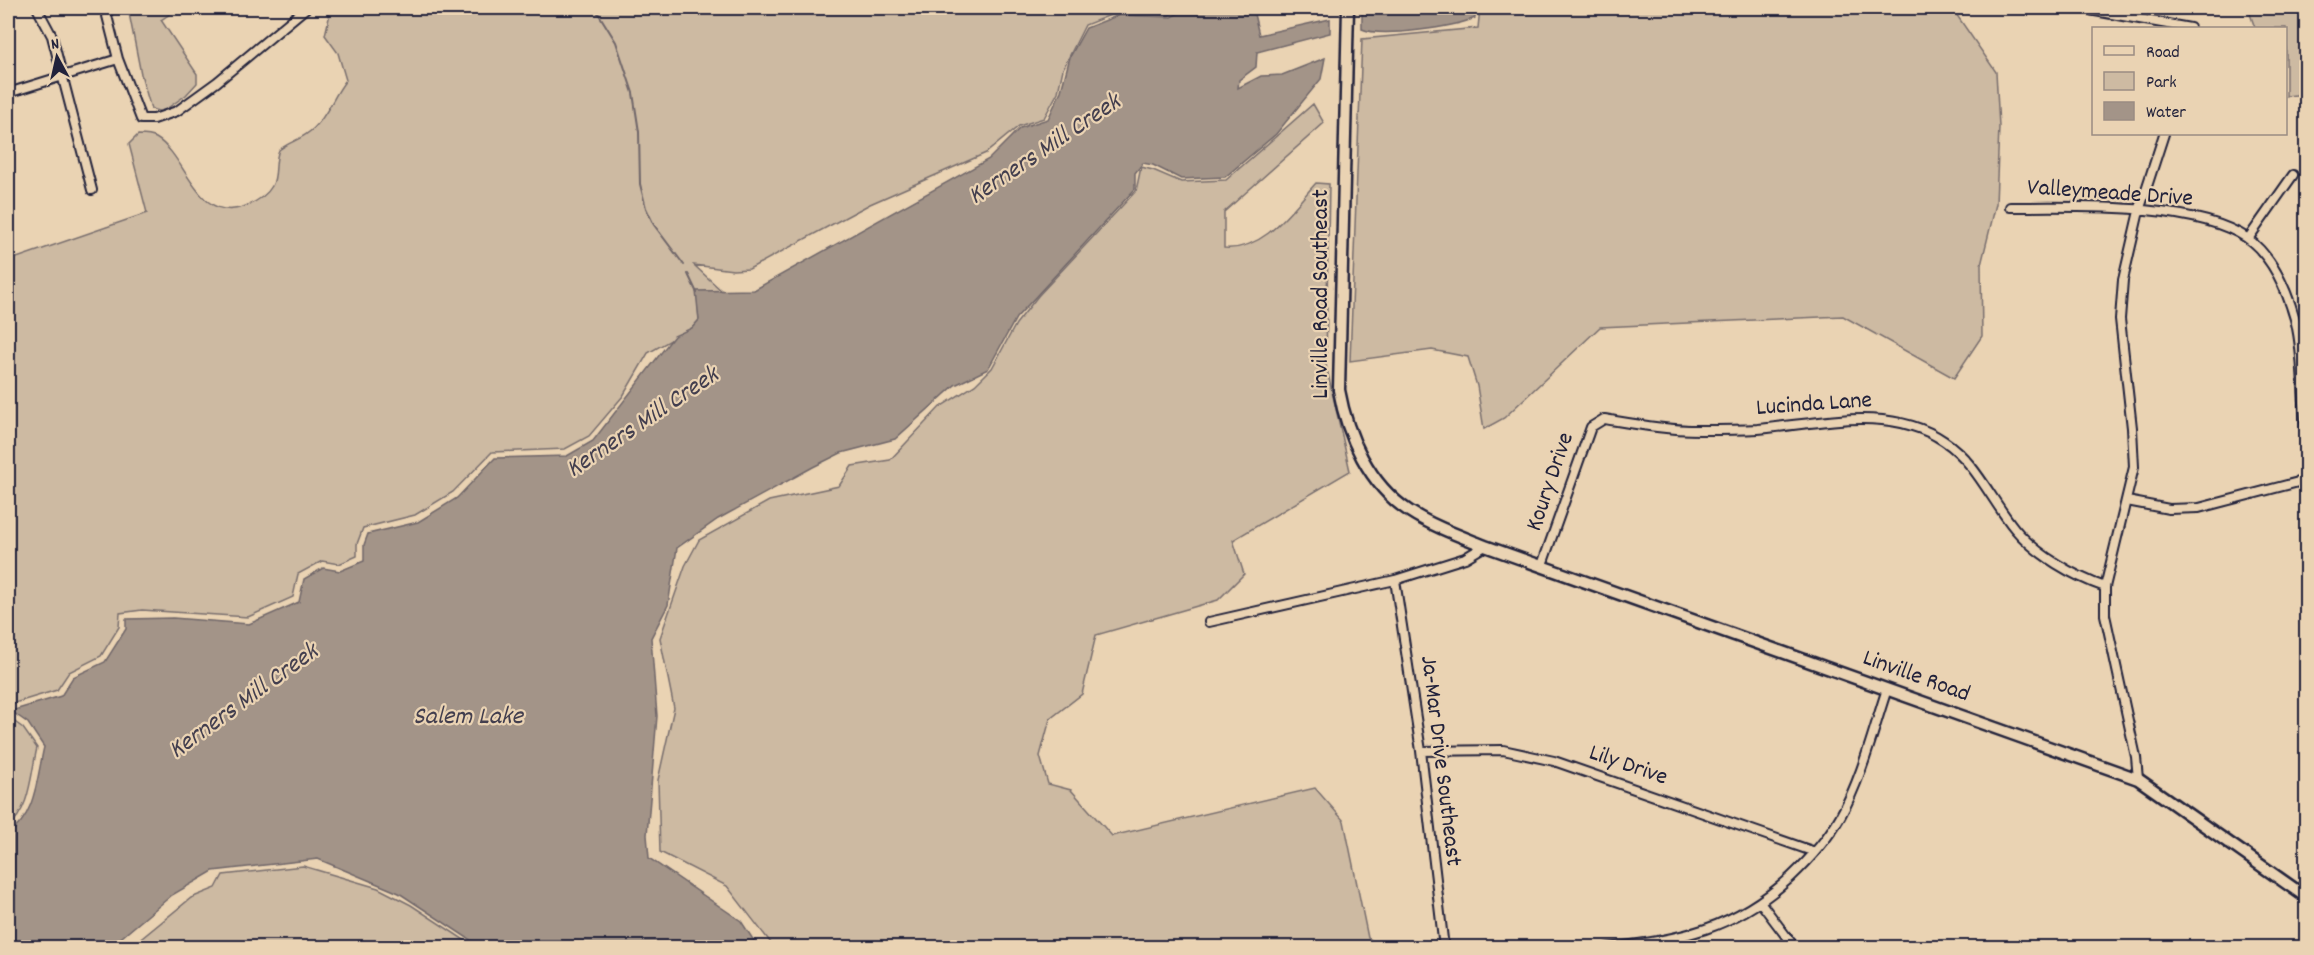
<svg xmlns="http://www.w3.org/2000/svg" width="2314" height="955" font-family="Dekko,sans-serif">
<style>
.green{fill:#cdbaa2;stroke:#786e6e;stroke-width:1.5}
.water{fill:#a39488;stroke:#6f6669;stroke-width:1.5}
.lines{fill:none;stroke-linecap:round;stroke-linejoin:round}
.stream{stroke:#6f6669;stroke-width:2}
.minor-casing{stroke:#22223b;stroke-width:12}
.secondary-casing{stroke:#22223b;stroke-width:15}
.minor{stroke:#ead3b3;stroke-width:8}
.secondary{stroke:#ead3b3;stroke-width:10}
.labels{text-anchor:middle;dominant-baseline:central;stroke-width:4.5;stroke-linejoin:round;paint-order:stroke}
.street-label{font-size:24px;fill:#22223b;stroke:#ead3b3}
.water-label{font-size:26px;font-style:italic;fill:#423e4e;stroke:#ead3b3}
</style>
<rect width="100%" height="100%" fill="#ead3b3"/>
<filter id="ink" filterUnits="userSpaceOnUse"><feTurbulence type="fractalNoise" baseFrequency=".0167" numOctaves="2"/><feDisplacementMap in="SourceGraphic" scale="12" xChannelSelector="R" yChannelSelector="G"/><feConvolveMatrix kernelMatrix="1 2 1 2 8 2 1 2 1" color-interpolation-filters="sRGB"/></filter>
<g filter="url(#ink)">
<path class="green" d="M128 8H179L161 20 197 74V83L186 95 162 112 151 109 141 74Z
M326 8H1185L1169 15 1118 12 1085 25 1063 69 1058 92 1044 118 1019 126 986 153 870 204 749 269 733 270 694 265 723 292H697L699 320 692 328 648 353 623 396 589 436 565 449 492 452 453 492 415 515 363 528 357 544V556L339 564 322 561 298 574 293 597 248 617 142 610 120 613 119 627 101 656 69 672 57 690 8 705V261L147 213 129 144 138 135C144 135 151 135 156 138 187 156 196 223 243 207 254 203 266 197 272 186 278 176 274 161 279 150 292 140 300 141 314 128 327 116 334 95 346 80L338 53 325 35 329 18Z
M1480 8H1952L1996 72 1999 127 1996 204 1981 265 1982 336 1954 378 1843 316 1600 327 1504 418 1484 429 1477 386 1468 357 1432 350 1350 361 1362 39 1478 28Z
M2248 8H2306V94L2286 96V28H2255Z
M1313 104 1324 123 1224 212V248C1265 251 1291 210 1316 183L1329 184 1326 365 1350 471 1233 540 1244 574 1218 600 1096 635 1082 694 1050 719 1040 756 1048 784 1071 790 1112 836 1315 788 1344 821 1368 938 1382 947H774L727 886 660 852 658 780 674 708 660 638 685 566 699 540 769 501 839 486 852 466 890 460 940 407 975 385 992 368 1016 324 1038 296 1136 191 1141 167 1153 170 1181 182 1226 180Z
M8 717 23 728 37 748C31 772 30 812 8 826Z
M303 866 378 888 411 905 475 947H131L191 898 216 888 223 875Z"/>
<path class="water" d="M1189 8H1273L1254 14 1259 35 1330 19V33L1257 52 1256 67 1239 80 1238 88 1261 76 1282 75 1325 58 1321 79 1276 134 1225 177 1181 179 1153 165 1143 163 1135 173V189L1016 318 988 369 955 385 895 439 841 453 813 467 718 519 677 548 668 605 651 638 657 716 647 835 649 858 741 921 758 947H481L399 893 318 859 213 871 172 895 110 947H8V834C36 816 37 777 44 747L28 723 11 711 61 696 73 677 105 662 126 629V619L173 618 249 624 299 602 304 579 323 568 340 571 364 561V545L368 534 418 522 457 498 495 458 567 456 593 441 674 336 692 328 699 320 696 291 754 290 989 159 1020 128 1048 119 1061 91 1070 57 1086 28 1119 15 1171 17Z
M1362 8H1476L1475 18C1455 27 1381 38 1362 29Z"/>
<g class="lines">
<path class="stream" d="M595 8 616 42 633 93 639 132 640 184 646 208 654 225 684 265
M688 274 697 293"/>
<g class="minor-casing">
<path id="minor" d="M37 8 52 36 92 190
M105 8 118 59 141 119H154L177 111 217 82 306 8
M2078 8 2190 28
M8 93 118 59
M2010 207C2074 207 2193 202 2247 238 2272 256 2287 291 2295 319 2303 349 2303 400 2306 433
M2248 239 2293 175
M2127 501 2169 509 2199 508 2306 480
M1542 565 1591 427 1604 419C1635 424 1667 430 1699 430 1718 430 1738 430 1758 429 1818 424 1889 404 1944 441 1976 462 1991 500 2015 529 2037 555 2073 576 2105 587
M1395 580 1421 751 1444 948
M1209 622 1395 580 1465 558 1485 546
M1421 751 1503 750 1554 761 1815 852
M2138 779 2136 757 2105 615V587L2134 467 2132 428 2120 319 2123 280 2139 211 2164 134
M1761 903 1795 948
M1607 948C1682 939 1733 930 1791 877 1810 859 1827 840 1840 817 1862 778 1873 731 1887 689"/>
</g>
<g class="secondary-casing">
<path id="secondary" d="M1348 8 1339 390C1347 435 1369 485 1409 511 1432 526 1460 536 1485 546L2138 779 2306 897"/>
</g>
<use href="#minor" class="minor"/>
<use href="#secondary" class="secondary"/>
</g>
</g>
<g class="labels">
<g class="street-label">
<text transform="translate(2110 194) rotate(4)">Valleymeade Drive</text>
<text transform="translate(1322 294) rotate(-90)">Linville Road Southeast</text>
<text transform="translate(1814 405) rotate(-4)">Lucinda Lane</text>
<text transform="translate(1551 482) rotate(-71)">Koury Drive</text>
<text transform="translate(1916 677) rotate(20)">Linville Road</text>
<text transform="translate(1440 761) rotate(83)">Ja-Mar Drive Southeast</text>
<text transform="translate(1628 766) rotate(19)">Lily Drive</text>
</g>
<g class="water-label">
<text transform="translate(1045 150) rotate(-34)">Kerners Mill Creek</text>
<text transform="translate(643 423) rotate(-34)">Kerners Mill Creek</text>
<text transform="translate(244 702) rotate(-36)">Kerners Mill Creek</text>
<text x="468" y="717">Salem Lake</text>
</g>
</g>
<rect width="2314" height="955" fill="none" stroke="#ead3b3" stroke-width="30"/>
<rect x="15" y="15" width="2284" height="925" fill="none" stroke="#22223b" stroke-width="2" filter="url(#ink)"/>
<rect x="2092" y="27" width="195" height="108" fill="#ead3b3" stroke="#9a8c83" stroke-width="1.5"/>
<rect x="2104" y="46" width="30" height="9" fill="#ead3b3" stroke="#9a8c83" stroke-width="1.5"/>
<text x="2146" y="57" font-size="18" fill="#22223b">Road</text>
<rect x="2104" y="72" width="30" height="18" fill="#cdbaa2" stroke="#9a8c83" stroke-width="1.5"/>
<text x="2146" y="87" font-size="18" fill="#22223b">Park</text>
<rect x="2104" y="102" width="30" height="18" fill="#a39488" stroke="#9a8c83" stroke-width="1.5"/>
<text x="2146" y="117" font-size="18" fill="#22223b">Water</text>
<g transform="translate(57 57) rotate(352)" stroke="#ead3b3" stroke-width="4.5" paint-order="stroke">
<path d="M0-4.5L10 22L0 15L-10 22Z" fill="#22223b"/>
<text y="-9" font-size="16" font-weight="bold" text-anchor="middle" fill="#22223b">N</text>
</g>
</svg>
